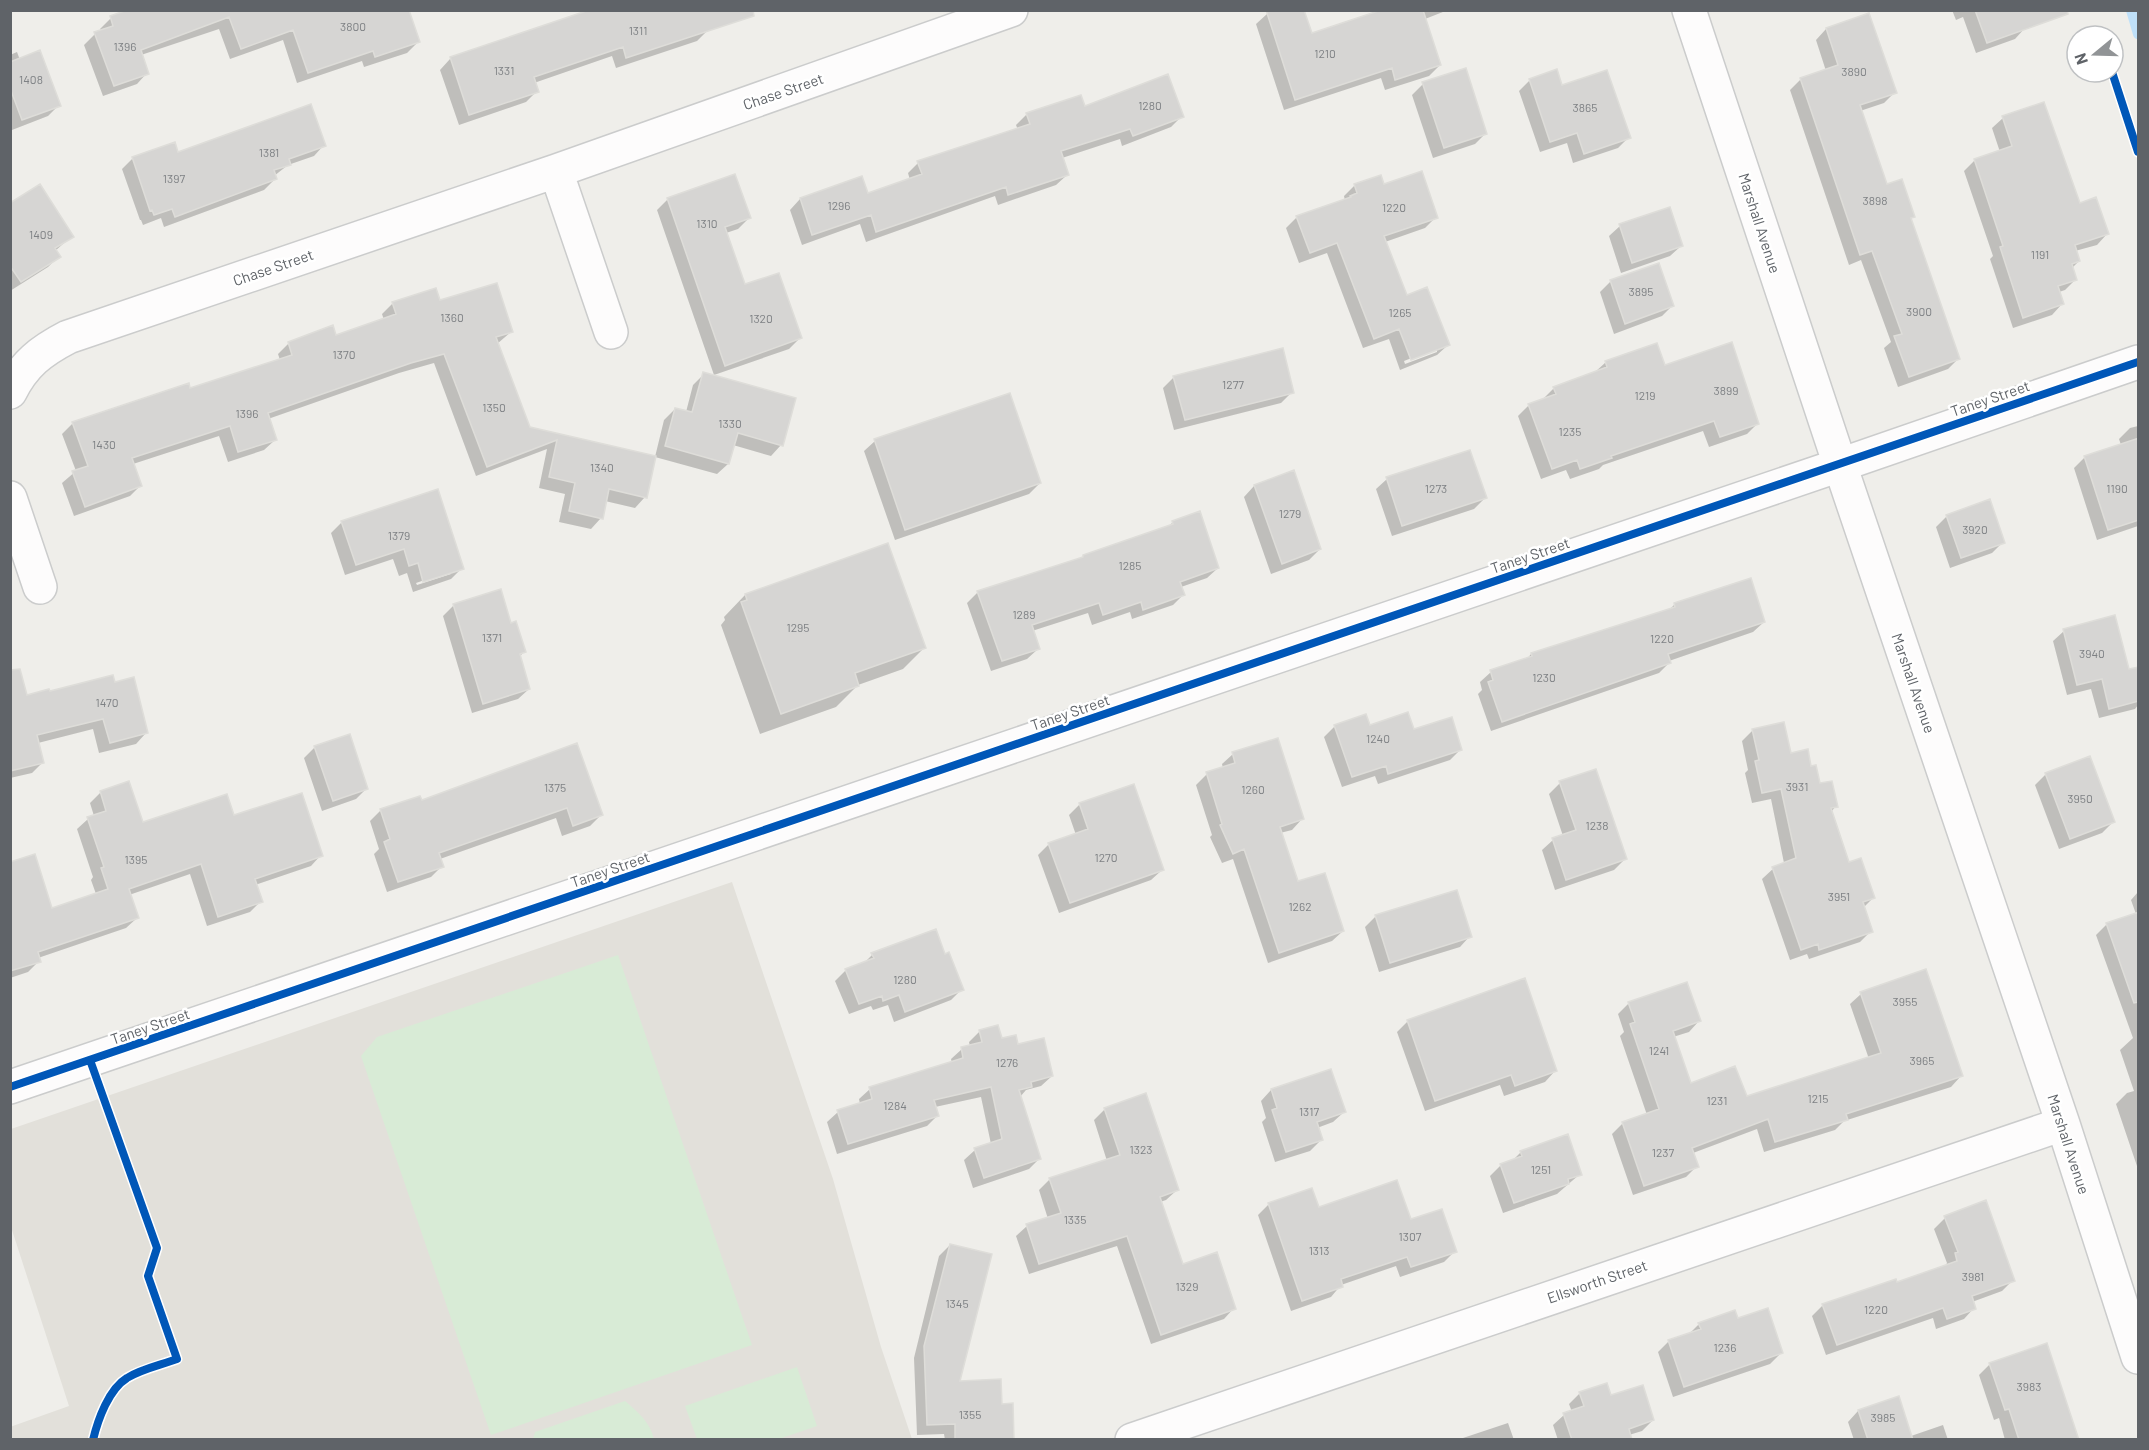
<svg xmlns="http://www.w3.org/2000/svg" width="2149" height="1450" font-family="Barlow,sans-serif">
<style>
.education{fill:#e2e0da}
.green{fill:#d8ebd6}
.shadow{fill:#0003;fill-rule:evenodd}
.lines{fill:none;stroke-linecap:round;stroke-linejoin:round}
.stream{stroke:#bfe0f9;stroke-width:10}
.building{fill:#d6d5d3;stroke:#deddd9;stroke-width:1.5}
.minor-casing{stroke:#cbcccc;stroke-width:36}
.tertiary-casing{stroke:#cbcccc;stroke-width:36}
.minor{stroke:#fdfcfc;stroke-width:33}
.tertiary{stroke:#fdfcfc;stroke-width:33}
.cycleway-casing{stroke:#fff;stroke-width:11}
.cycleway{stroke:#0057b8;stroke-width:8}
.labels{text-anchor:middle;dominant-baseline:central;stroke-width:5;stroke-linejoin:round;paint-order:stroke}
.number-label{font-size:12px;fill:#7e8184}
.street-label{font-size:15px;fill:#5f6368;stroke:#fff}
</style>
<rect width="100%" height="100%" fill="#efeeea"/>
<path class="education" d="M732 882 833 1179 881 1347 912 1439 11 1440 10 1427 69 1406 11 1227V1129Z"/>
<path class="green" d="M618 955 752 1345 491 1435 361 1056 377 1037Z
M797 1367 817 1426 779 1439H697L685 1406Z
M625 1401C638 1412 650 1422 654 1439H533L535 1432Z"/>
<path class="shadow" d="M408 10 418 42 407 53 364 67 362 61 297 83 283 40 230 59 219 29 141 55 147 73 137 84 103 96 84 45 95 34 101 32 100 29 111 18Z
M594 10 708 30 697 41 616 68 612 56 534 83 537 91 526 102 459 125 440 70 450 59Z
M1277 10 1311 35 1386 10H1448L1425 19 1440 65 1429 76 1385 90 1381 78 1284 110 1256 24 1267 14Z
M1952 10H2019L2025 28 2015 39 1976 53 1963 17 1956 20Z
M1826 29 1895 92 1884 103 1860 111 1886 186 1914 216 1910 220 1959 358 1948 369 1898 387 1884 348 1891 342 1861 260 1849 265 1790 90 1801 79 1826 71 1816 40Z
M17 52 20 60 59 105 48 116 12 130 10 55Z
M1530 80 1561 87 1629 137 1618 148 1573 163 1567 143 1540 152 1519 91Z
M1423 84 1486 133 1475 144 1433 158 1412 95Z
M1084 108 1182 116 1171 127 1122 146 1120 139 1062 158 1067 175 1056 185 998 205 995 196 866 242 860 224 802 245 790 210 800 199 867 195 910 180 908 173 918 163 1018 130 1016 125 1027 114Z
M2003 118 2107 234 2097 245 2075 251 2079 261 2072 268 2076 279 2065 290 2059 292 2062 304 2052 315 2013 328 1990 259 1993 256 1964 171 1974 161 2000 152 1992 128Z
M324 145 314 156 288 165 274 176 275 179 264 190 164 227 161 218 143 225 141 220H140L122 169 133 158 177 154Z
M1355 185 1383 186 1436 217 1425 228 1385 242 1406 297 1448 345 1437 355 1400 370 1389 339 1363 348 1327 253 1299 263 1286 228 1297 217 1345 201 1344 196ZM1437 348V352L1405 364 1404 361Z
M668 199 749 218 738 229 726 233 744 286 800 338 789 349 714 375 657 210Z
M10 205 72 236 55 251 59 256 48 267 10 291Z
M1620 226 1681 246 1670 256 1621 273 1609 236Z
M1658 265 1673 305 1662 316 1614 334 1600 292 1610 282Z
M439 302 511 332 497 344 529 429 654 457 645 497 635 508 605 501 601 518 591 529 559 522 565 494 539 488 547 449 476 476 434 363 399 373 268 419 275 440 264 450 228 462 219 436 133 464 140 486 130 496 74 516 62 483 76 471 62 434 73 423 189 390 280 360 278 354 289 343 335 337 384 320 382 314 393 303Z
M1606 362 1664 367 1758 423 1747 434 1709 447 1703 431 1603 465 1599 469 1570 479 1566 470 1541 479 1518 416 1529 405 1543 399 1554 388 1594 373Z
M704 374 781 445 771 456 733 445 728 464 717 474 655 457 664 420 675 409 686 412 693 385Z
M1174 377 1292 392 1281 403 1174 430 1163 388Z
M2138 426V526L2097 540 2074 468 2085 457 2121 445 2119 439 2130 428Z
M875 441 1040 483 1029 494 895 540 864 451Z
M1293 472 1320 549 1309 560 1271 574 1244 497 1254 486Z
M1387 479 1485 498 1474 509 1392 536 1376 489Z
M1947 516 2003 542 1992 553 1950 568 1936 527Z
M342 522 462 568 451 579 413 592 407 573 399 576 393 559 345 575 331 533ZM451 571V574L417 585 416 583Z
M1173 522 1218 568 1207 578 1181 587 1183 595 1173 605 1132 619 1130 612 1092 625 1088 613 1032 631 1038 649 1027 659 991 671 967 603 978 592 1081 559 1167 528Z
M887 545 924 648 903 669 858 685 836 707 760 734 721 625 725 620 724 617 745 595Z
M1751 580 1764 622 1753 632 1669 661 1670 662 1659 673 1491 731 1478 694 1482 690 1480 682 1491 672 1527 659 1531 654 1669 610 1674 605Z
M454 605 510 625 524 652 519 657 529 689 518 699 472 713 443 616Z
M2064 631 2128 671 2138 670V705L2135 709 2099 718 2091 689 2067 695 2053 641Z
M114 684 146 733 136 744 99 753 93 729 38 743 43 762 32 773 10 778V701Z
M1335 726 1369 727 1413 731 1461 749 1450 760 1378 784 1375 776 1342 787 1324 737Z
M1753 730 1810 768 1819 785 1836 806 1831 812 1848 864 1873 898 1863 908 1871 931 1860 942 1809 959 1807 954 1790 960 1762 879 1775 867 1784 863 1771 799 1752 803 1745 773 1748 770 1742 741Z
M576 745 601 815 590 826 562 836 556 818 440 859 442 866 431 877 387 892 374 854 379 849 370 821 381 810 421 802Z
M315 747 367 788 356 799 322 811 304 758Z
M1233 754 1302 819 1292 830 1280 833 1297 883 1343 931 1332 941 1268 963 1233 859 1222 863 1210 837 1212 835 1196 785 1207 774 1223 768 1222 764Z
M2046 774 2113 822 2102 833 2059 849 2035 785Z
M128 783 142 824 233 817 321 855 311 866 255 885 261 901 250 912 207 926 190 874 129 895 137 918 126 928 38 958 39 961 28 972 10 978V878L52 910 96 894 91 880 93 877 77 829 88 819 94 816 90 803 100 793Z
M1560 783 1625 859 1614 870 1555 890 1542 850 1553 840 1563 836 1549 794Z
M1080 804 1162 870 1151 880 1059 913 1038 855 1049 844 1076 835 1069 815Z
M2138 892V1169L2116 1104 2127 1093 2134 1091 2120 1050 2133 1038 2096 935 2107 924 2136 914 2131 900Z
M1376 916 1470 936 1460 947 1379 972 1365 927Z
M872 955 944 956 962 989 951 1000 894 1022 888 1005 873 1010 871 1006 849 1014 835 981 846 970 863 964Z
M1861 994 1961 1076 1951 1087 1844 1121 1835 1130 1764 1152 1757 1129 1693 1153 1697 1166 1686 1177 1633 1195 1612 1134 1623 1123 1647 1115 1620 1036 1624 1032 1618 1014 1629 1003 1699 1021 1689 1032 1673 1037 1690 1085 1746 1098 1869 1059 1850 1004Z
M1408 1021 1555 1071 1545 1082 1504 1096 1500 1085 1425 1111 1397 1032Z
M980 1031 1001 1039 1052 1076 1041 1086 1026 1090 1020 1097 1040 1158 1029 1169 973 1188 964 1160 975 1150 991 1144 981 1097 935 1107 937 1116 927 1126 837 1154 827 1122 838 1112 860 1104 859 1099 870 1089 952 1063 951 1059 962 1049 970 1047 969 1042Z
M1271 1090 1344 1112 1333 1122 1317 1128 1321 1140 1310 1151 1275 1162 1262 1122 1266 1118 1261 1101Z
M1105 1109 1177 1190 1166 1200 1160 1202 1182 1266 1234 1308 1224 1319 1151 1344 1117 1246 1029 1274 1016 1236 1027 1226 1048 1219 1039 1190 1050 1179 1107 1161 1094 1120Z
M1521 1152 1580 1174 1557 1194 1503 1213 1490 1176 1501 1165 1512 1161Z
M1311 1190 1318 1209 1410 1221 1455 1251 1444 1262 1400 1277 1396 1266 1341 1285 1331 1297 1291 1311 1258 1215 1268 1205Z
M1985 1202 2013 1280 2002 1291 1972 1302 1974 1308 1964 1319 1936 1329 1933 1318 1826 1355 1812 1316 1823 1305 1896 1284 1945 1267 1947 1263 1934 1229 1945 1218Z
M950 1245 958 1382 1001 1405 1013 1440H945L944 1434 917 1435 914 1358 939 1256Z
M1737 1320 1781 1353 1770 1364 1673 1397 1658 1352 1668 1342 1688 1335 1699 1324Z
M1990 1364 2077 1440H2005L1999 1418 1994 1420 1979 1375Z
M1580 1393 1610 1397 1653 1420 1642 1431 1629 1435 1631 1440H1558L1553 1425 1564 1415 1572 1412 1569 1404Z
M1858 1411 1911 1436 1943 1425 1948 1440H1854L1848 1422Z
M1508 1423 1514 1440H1457Z"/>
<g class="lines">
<path class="stream" d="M2131 10 2138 34"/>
</g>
<path class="building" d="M127 10H409L420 42 375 57 373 51 308 73 293 30 241 49 229 17 141 50 149 74 114 86 94 32 113 26 110 16Z
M589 10H753L754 16 626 58 623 47 534 77 539 92 469 115 450 57Z
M1266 10H1304L1312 33 1381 10H1423L1441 65 1395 80 1392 68 1295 100Z
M1975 10H2067L2068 14 1987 43Z
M1869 13 1897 93 1860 105 1887 184 1902 179 1915 217 1911 218 1960 359 1909 377 1894 336 1902 334 1872 251 1860 255 1800 78 1838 65 1826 28Z
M40 50 61 106 22 120 10 88V62Z
M1466 68 1487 134 1444 148 1422 82Z
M1557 69 1562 85 1607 70 1631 138 1584 154 1577 133 1550 142 1529 79Z
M1168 74 1184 117 1133 136 1130 129 1061 151 1069 175 1008 195 1006 187 876 232 871 215 812 235 800 198 862 176 868 193 922 174 917 161 1030 124 1026 113 1081 95 1085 106Z
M2044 102 2080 203 2096 197 2109 234 2075 245 2080 261 2072 264 2077 280 2058 286 2064 304 2023 318 2000 247 2003 246 1974 159 2012 146 2002 116Z
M311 104 326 146 289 159 291 165 274 170 277 179 175 217 172 209 154 215 152 210 150 211 132 157 175 142 178 152Z
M1422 171 1438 218 1384 236 1407 295 1427 287 1450 345 1411 360 1399 329 1374 339 1337 243 1310 253 1296 216 1351 197 1350 196 1357 193 1354 184 1381 175 1384 184Z
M735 174 751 218 725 227 745 284 779 273 802 338 725 366 667 198Z
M40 184 74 237 55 248 61 257 21 282 10 266V203Z
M1670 207 1683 246 1632 263 1619 224Z
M1659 263 1674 306 1625 324 1610 280Z
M497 283 513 332 496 337 530 427 656 456 647 498 609 489 603 519 569 511 575 483 549 477 557 440 487 467 444 354 411 363 268 413 277 440 238 452 230 426 132 458 142 486 85 507 72 471 88 466 72 422 189 383 190 388 292 355 288 342 333 325 336 335 396 314 392 302 436 288 440 300Z
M1732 342 1759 424 1720 437 1714 421 1611 456 1612 458 1580 469 1577 460 1552 469 1528 404 1556 394 1553 387 1607 367 1605 361 1657 343 1665 365Z
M1283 348 1294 393 1185 420 1173 376Z
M703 372 796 398 783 446 738 433 729 464 665 446 675 408 692 412Z
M1010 393 1041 483 905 530 874 439Z
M2139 438V520L2108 530 2084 456Z
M1470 450 1487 498 1402 526 1386 477Z
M1294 470 1321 549 1282 564 1254 485Z
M438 489 464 569 423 582 418 563 409 566 404 549 356 565 341 521Z
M1990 499 2005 543 1961 558 1946 515Z
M1200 511 1219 568 1180 582 1185 595 1143 610 1141 602 1103 615 1099 603 1032 625 1040 649 1002 661 977 591 1083 557V555L1173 524 1172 521Z
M888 543 926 648 855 673 859 686 781 714 741 602 747 600 745 594Z
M1751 578 1765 622 1668 654 1671 663 1502 722 1488 682 1493 680 1490 670 1532 656 1531 653 1675 607 1674 603Z
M501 589 511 623 516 621 526 652 520 654 530 689 483 704 453 604Z
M2115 615 2129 669 2139 667V701L2109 709 2102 679 2077 685 2063 629Z
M20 669 27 695 49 689 50 691 113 675 115 682 134 677 148 733 110 743 103 719 37 735 44 763 10 771V670Z
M1408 712 1414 729 1452 717 1462 750 1388 774 1386 766 1352 777 1334 725 1366 714 1370 725Z
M1784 722 1791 753 1808 749 1811 766 1816 765 1820 783 1832 781 1838 807 1831 808 1849 862 1861 858 1875 898 1863 902 1873 932 1819 950 1818 944 1801 950 1772 867 1796 858 1781 789 1762 793 1755 761 1759 760 1752 729Z
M350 734 368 789 333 801 314 746Z
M1278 738 1304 819 1280 827 1298 881 1325 873 1344 931 1279 953 1244 849 1233 854 1220 825 1222 824 1206 772 1235 763 1232 752Z
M577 743 603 815 573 826 567 808 439 853 444 867 398 882 384 842 390 839 380 809 420 796 422 800Z
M2090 756 2115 822 2070 839 2045 773Z
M1596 769 1627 859 1566 880 1552 838 1576 830 1559 781Z
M129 781 143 822 227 794 234 815 302 793 323 856 255 879 263 902 218 917 201 864 129 889 139 918 38 952 41 962 10 971V862L35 854 52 908 108 889 101 868 104 867 87 817 106 811 100 791Z
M1134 784 1164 870 1070 903 1048 843 1088 829 1079 803Z
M1457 890 1472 937 1390 963 1375 915Z
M2139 912V1002L2134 1003 2106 923Z
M936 929 945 954 949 952 964 990 905 1012 899 995 883 1001 882 996 859 1004 845 969 874 958 871 953Z
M1926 969 1963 1076 1846 1114 1848 1120 1775 1142 1768 1119 1692 1148 1699 1167 1644 1186 1622 1122 1659 1109 1630 1024 1635 1022 1628 1002 1687 982 1701 1021 1673 1031 1691 1083 1735 1066 1747 1096 1881 1053 1860 992Z
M1525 978 1557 1071 1515 1086 1511 1075 1435 1101 1407 1020Z
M998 1025 1002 1038 1016 1035 1018 1044 1044 1038 1053 1076 1031 1082 1032 1087 1019 1090 1041 1159 984 1178 974 1148 1002 1139 991 1087 934 1100 939 1116 848 1144 837 1110 872 1099 869 1087 963 1058 961 1047 982 1042 979 1030Z
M1331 1069 1346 1112 1317 1122 1323 1140 1286 1152 1272 1110 1277 1108 1271 1089Z
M1146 1093 1179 1190 1160 1197 1183 1264 1217 1252 1236 1309 1161 1335 1127 1236 1039 1264 1026 1224 1061 1213 1049 1178 1120 1155 1104 1108Z
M1568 1134 1582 1175 1568 1179 1569 1184 1514 1203 1500 1164 1522 1156 1520 1151Z
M1397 1180 1411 1219 1442 1209 1457 1252 1411 1267 1407 1257 1341 1279 1343 1287 1302 1301 1268 1203 1312 1188 1319 1207Z
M1986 1200 2015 1281 1972 1296 1976 1309 1947 1319 1943 1308 1837 1345 1822 1304 1896 1279 1897 1282 1957 1261 1955 1253 1958 1252 1944 1216Z
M950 1244 992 1254 960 1381 1001 1379 1002 1404 1013 1403 1014 1440H955V1424L927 1425 924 1346Z
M1768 1308 1783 1353 1684 1387 1668 1340 1701 1329 1698 1323 1735 1310 1738 1318Z
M2047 1343 2079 1440H2019L2009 1409 2005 1410 1989 1363Z
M1607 1383 1611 1395 1643 1385 1654 1420 1629 1429 1632 1440H1572L1563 1413 1584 1406 1579 1392Z
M1899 1396 1913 1440H1868L1858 1410Z"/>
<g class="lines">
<g class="minor-casing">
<path id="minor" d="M556 171 611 332
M2138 362 1840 465 2063 1124 2138 1357
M10 392C24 364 41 351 68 337L556 171 1011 10
M10 498 40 587
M1132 1440 2063 1124"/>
</g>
<g class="tertiary-casing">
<path id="tertiary" d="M10 1087 1840 465 1689 10"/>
</g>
<use href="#minor" class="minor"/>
<use href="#tertiary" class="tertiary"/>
<g class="cycleway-casing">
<path id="cycleway" d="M2112 72 2138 152
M90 1060 157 1248 148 1276 177 1359C161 1365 141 1369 127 1378 109 1389 98 1419 93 1440
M10 1087 2138 362"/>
</g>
<use href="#cycleway" class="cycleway"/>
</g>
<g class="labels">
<g class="number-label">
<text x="353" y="26">3800</text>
<text x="638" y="30">1311</text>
<text x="125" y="46">1396</text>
<text x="1325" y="53">1210</text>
<text x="504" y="70">1331</text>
<text x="1854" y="71">3890</text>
<text x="31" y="79">1408</text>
<text x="1150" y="105">1280</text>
<text x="1585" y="107">3865</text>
<text x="269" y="152">1381</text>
<text x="174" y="178">1397</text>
<text x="1875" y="200">3898</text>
<text x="839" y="205">1296</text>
<text x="1394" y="207">1220</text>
<text x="707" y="223">1310</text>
<text x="41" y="234">1409</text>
<text x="2040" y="254">1191</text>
<text x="1641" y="291">3895</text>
<text x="1919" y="311">3900</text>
<text x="1400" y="312">1265</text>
<text x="452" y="317">1360</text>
<text x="761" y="318">1320</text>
<text x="344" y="354">1370</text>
<text x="1233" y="384">1277</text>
<text x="1726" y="390">3899</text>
<text x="1645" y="395">1219</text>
<text x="494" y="407">1350</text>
<text x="247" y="413">1396</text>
<text x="730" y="423">1330</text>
<text x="1570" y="431">1235</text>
<text x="104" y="444">1430</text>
<text x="602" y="467">1340</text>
<text x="1436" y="488">1273</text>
<text x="2117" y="488">1190</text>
<text x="1290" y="513">1279</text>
<text x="1975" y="529">3920</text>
<text x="399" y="535">1379</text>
<text x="1130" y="565">1285</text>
<text x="1024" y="614">1289</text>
<text x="798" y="627">1295</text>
<text x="492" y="637">1371</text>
<text x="1662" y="638">1220</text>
<text x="2092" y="653">3940</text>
<text x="1544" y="677">1230</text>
<text x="107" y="702">1470</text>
<text x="1378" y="738">1240</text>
<text x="1797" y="786">3931</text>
<text x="555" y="787">1375</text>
<text x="1253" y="789">1260</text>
<text x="2080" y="798">3950</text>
<text x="1597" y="825">1238</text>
<text x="1106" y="857">1270</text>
<text x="136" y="859">1395</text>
<text x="1839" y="896">3951</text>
<text x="1300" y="906">1262</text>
<text x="905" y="979">1280</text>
<text x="1905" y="1001">3955</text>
<text x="1659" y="1050">1241</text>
<text x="1922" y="1060">3965</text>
<text x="1007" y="1062">1276</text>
<text x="1818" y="1098">1215</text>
<text x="1717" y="1100">1231</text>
<text x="895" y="1105">1284</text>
<text x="1309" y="1111">1317</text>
<text x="1141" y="1149">1323</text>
<text x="1663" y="1152">1237</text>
<text x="1541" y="1169">1251</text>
<text x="1075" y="1219">1335</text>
<text x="1410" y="1236">1307</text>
<text x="1319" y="1250">1313</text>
<text x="1973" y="1276">3981</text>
<text x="1187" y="1286">1329</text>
<text x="957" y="1303">1345</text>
<text x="1876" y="1309">1220</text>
<text x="1725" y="1347">1236</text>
<text x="2029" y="1386">3983</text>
<text x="970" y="1414">1355</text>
<text x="1883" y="1417">3985</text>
</g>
<g class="street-label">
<text transform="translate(783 91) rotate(-19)">Chase Street</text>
<text transform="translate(1760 223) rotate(72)">Marshall Avenue</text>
<text transform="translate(273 267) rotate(-19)">Chase Street</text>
<text transform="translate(1990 398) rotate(-19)">Taney Street</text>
<text transform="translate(1530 555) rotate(-19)">Taney Street</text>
<text transform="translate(1914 683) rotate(71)">Marshall Avenue</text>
<text transform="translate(1070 712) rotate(-19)">Taney Street</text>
<text transform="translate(610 869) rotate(-19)">Taney Street</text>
<text transform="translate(150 1026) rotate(-19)">Taney Street</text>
<text transform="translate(2069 1144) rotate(72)">Marshall Avenue</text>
<text transform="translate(1597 1281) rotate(-19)">Ellsworth Street</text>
</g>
</g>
<rect width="2149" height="1450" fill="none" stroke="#5f6368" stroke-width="24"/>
<g transform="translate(2095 54) rotate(251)"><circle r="28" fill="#ffffff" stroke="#bfc1c3" stroke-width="1.5"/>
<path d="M0-4.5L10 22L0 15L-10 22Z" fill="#919496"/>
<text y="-9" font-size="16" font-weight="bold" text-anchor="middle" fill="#5f6368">N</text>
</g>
</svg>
